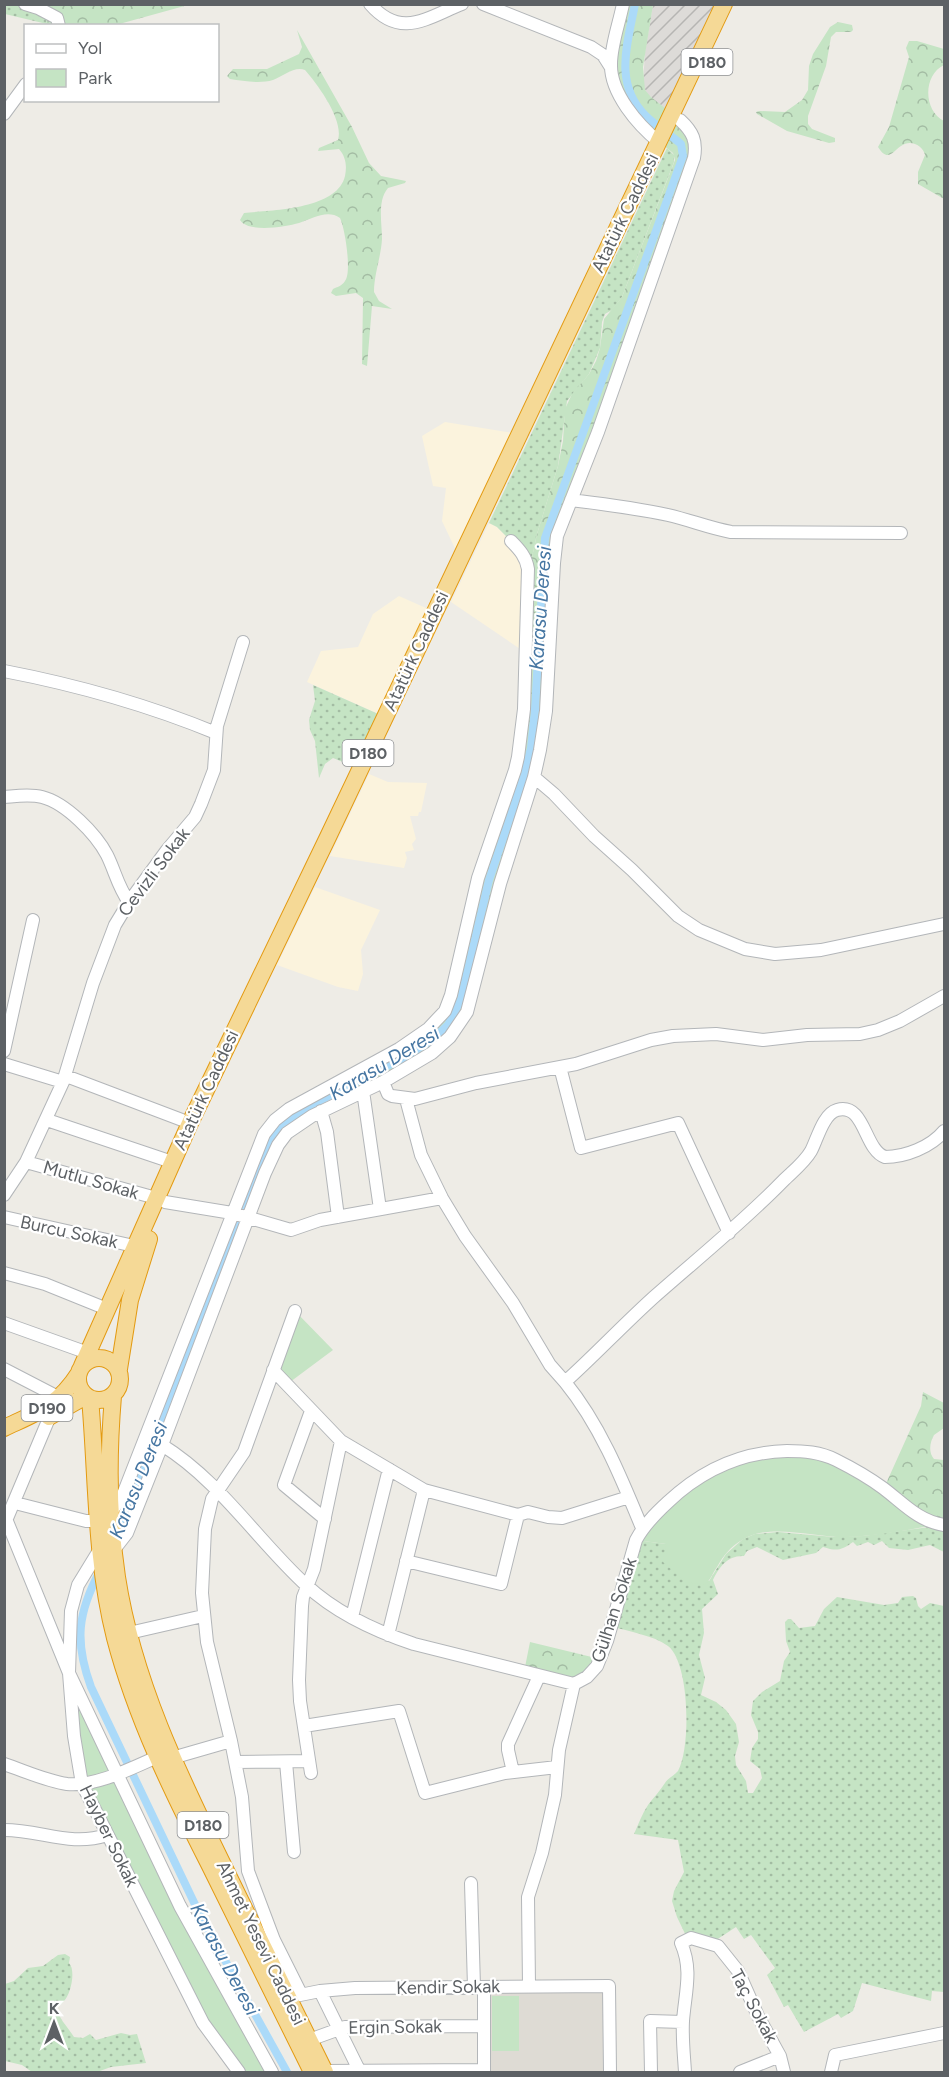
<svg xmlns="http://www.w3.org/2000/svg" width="949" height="2077" font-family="Figtree,sans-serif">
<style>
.commercial{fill:#fbf3dd}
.industrial{fill:url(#industrial-furrows)}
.education{fill:#dedbd4}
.grass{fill:url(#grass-dots)}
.forest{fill:url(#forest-crowns)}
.park{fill:#c5e4c4}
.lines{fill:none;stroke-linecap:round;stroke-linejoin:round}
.canal{stroke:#abdaf9;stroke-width:8}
.minor-casing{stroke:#b3b6b9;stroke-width:14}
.highway-casing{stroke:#e39a11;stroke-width:18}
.minor{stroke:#fff;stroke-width:12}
.highway{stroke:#f5d996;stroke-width:16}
.labels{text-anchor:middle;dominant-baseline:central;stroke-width:4.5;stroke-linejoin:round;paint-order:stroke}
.shield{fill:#fff;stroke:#8e9093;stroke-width:1.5}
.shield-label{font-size:16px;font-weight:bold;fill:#5d6165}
.street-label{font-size:18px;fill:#5d6165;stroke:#fff}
.water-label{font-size:20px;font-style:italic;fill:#4676a2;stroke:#fff}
</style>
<defs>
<pattern id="industrial-furrows" width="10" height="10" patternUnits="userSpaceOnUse" patternTransform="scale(1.5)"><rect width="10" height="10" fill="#dddbd8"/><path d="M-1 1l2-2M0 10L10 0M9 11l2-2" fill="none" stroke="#b6b5b3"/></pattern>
<pattern id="grass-dots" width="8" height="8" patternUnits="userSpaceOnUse" patternTransform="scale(1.5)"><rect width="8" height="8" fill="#c5e4c4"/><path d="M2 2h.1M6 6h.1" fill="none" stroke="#a3bca3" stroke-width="1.8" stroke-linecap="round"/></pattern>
<pattern id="forest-crowns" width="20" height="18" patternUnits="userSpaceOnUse" patternTransform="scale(1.5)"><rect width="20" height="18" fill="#c5e4c4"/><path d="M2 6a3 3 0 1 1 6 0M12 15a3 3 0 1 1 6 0" fill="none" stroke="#a3bca3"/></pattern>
</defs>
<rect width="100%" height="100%" fill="#eeece6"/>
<path class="commercial" d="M445 422 520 434 460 559 442 521 446 488 433 486 422 436Z
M489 523 497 527 521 551 526 561V653L451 602Z
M399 596 435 612 385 717 307 682 321 651 358 647 373 614Z
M369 774 388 782 427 783 421 812H419L418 816H410L416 839 412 844 414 850 405 852 407 858 404 868 330 856Z
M315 887 380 910 361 950 363 974 358 991 338 987 277 965Z"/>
<path class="industrial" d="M653 5H724L672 114 647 94 643 84 645 52Z"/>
<path class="education" d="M609 1986 610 2072H484V1987Z"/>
<path class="grass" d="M4 5H44L47 24 5 14Z
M667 148 674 155V162L622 297 612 310 605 314 602 322 600 348 589 374 567 401 558 466 537 534 528 576 521 551 497 527 489 523Z
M313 685 385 717 360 769 333 758 325 764 319 778 315 741 310 730 309 720 315 701Z
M944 1525V1552L930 1545 908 1550 889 1548 882 1541 874 1545 868 1542 857 1546 853 1542C841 1551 836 1551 823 1547L816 1553 783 1560 757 1547 747 1551 744 1556C728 1555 719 1567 713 1580L718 1594 702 1609 704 1633 699 1655 705 1678 701 1695 716 1702 726 1710 736 1724 739 1742 735 1756 736 1765 746 1781 748 1793H753L762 1778 760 1769 750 1761 752 1748 758 1739V1732L751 1715 753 1701 762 1692 780 1681 784 1661 790 1652 786 1641 785 1622 788 1619H791L799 1628 815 1626 824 1609 837 1597 884 1605 898 1603 902 1597 913 1596 916 1598 918 1606 921 1609 930 1603 944 1606V1992L932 1991 931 2001 862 1983 853 2011 841 2018 838 2014 804 2032 788 2005 784 2007 767 1975 775 1968 751 1935 744 1939 736 1927 710 1944 688 1940 677 1917 672 1901 674 1891 684 1872 678 1840 634 1834C638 1825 642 1814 648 1805 653 1798 660 1791 665 1783 668 1778 674 1776 678 1771 691 1748 690 1663 668 1646 653 1635 629 1632 611 1626L636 1540 666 1544 709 1581 726 1554 743 1539 755 1534 778 1532 834 1537 863 1536Z
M65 1954 70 1957 69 1963C76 1970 71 1994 64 2001 62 2004 59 2005 56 2008 60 2020 67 2026 74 2037L83 2038 90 2034 96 2040 121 2033 130 2035 137 2034 146 2063 111 2067 97 2072H32L22 2065 5 2061V1984L14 1981 28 1968 43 1966 58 1955Z"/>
<path class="forest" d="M44 5H188L112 26 50 25 47 24Z
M623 5H653L643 67 645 90 651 97 680 120 695 141 557 536 546 711 475 988 450 1037 359 1093 351 1075 440 1018 478 878 515 770 528 576 537 534 558 466 563 441 565 409 572 394 589 374 596 361 600 348 604 319 622 297 675 160 673 153 642 128 612 75Z
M838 22 852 25 853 30 851 32H836L831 37 826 66 808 116V124L812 129 835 138V142L829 143 787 131 757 114 756 112 759 111 785 112 802 100 808 90 809 66 813 54 830 27Z
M297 30 352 127 369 163 381 176 406 181 405 183 388 188C377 201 382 223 382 239 381 257 374 274 374 292L379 301 392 309 372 306 367 366 362 364 363 298 356 293 336 296 331 293 333 289C337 287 342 286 345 281 352 273 345 228 340 218 327 209 312 219 299 223 285 227 248 233 240 220L244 213C271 210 337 210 345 176 347 166 346 157 339 149L318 151 319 148 338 140C344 120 318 85 305 70 294 66 284 76 273 80 260 84 243 81 230 79L227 76 233 69H267L299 54 302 47Z
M909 41H917L944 49V65C923 75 923 110 944 121V199L918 184V172L925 155C923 145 910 139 901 146 893 151 888 163 878 147L889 127 909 57 906 48Z
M923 1392 944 1403V1428L934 1435C930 1442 928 1452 934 1459L944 1460V1525L884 1488 921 1406Z
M530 1642 600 1659 581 1682 524 1672Z"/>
<path class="park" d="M295 1311 333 1350 286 1385 273 1370Z
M748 1455H824L930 1526C902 1531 875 1536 847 1537 815 1538 770 1522 742 1540 731 1546 723 1556 717 1567 712 1574 711 1580 704 1585L686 1582 663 1562 666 1544 636 1540 674 1497Z
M69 1673 87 1712 272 2072H239L216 2043 82 1784Z
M492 1996H519V2051H492Z"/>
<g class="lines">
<path class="canal" d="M116 1537 257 1170 271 1139 281 1127 319 1101 403 1058 433 1039 448 1025 461 999 489 880 525 773 531 748 535 710 545 538 683 156 681 144C669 134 655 125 645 115 613 83 628 42 635 4
M100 1571C78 1612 74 1641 91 1687L201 1917 287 2072"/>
<g class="minor-casing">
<path id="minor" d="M25 4 38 8 57 18 59 26
M370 4C401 40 428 17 462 4
M483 4 591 47 603 55 610 66
M623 4C619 24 611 45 611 64 610 93 638 125 659 142
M4 114 26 84
M571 500C603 504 636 508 668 515 690 520 709 528 731 532L901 533
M4 671C77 685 148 705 216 733
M534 777 554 794 594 836 632 870 678 916 699 930 745 949 775 954 821 950 944 924
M4 797C17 796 30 794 42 797 66 803 96 834 107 855 115 871 118 887 129 902
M4 1051 33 920
M4 1064 63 1082
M560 1067 581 1148 678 1123 729 1233
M66 1076 190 1123
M383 1082 388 1094 392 1096 415 1099 476 1083 576 1064 651 1040 673 1036 716 1034 763 1040 807 1035 860 1034 878 1030 900 1021 944 996
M363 1091 380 1209
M406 1099 421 1155 442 1198 465 1236 513 1303 550 1365 565 1382C595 1355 623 1325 654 1297 697 1259 742 1223 783 1181 792 1172 804 1163 811 1151 817 1140 823 1114 837 1110 865 1102 864 1150 885 1157 905 1157 931 1147 944 1131
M321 1111 327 1132 338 1217
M47 1120 172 1162
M26 1162 156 1198
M4 1195 26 1162 63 1082 93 983 115 925 129 902 167 850 195 817 201 804 214 770 217 726 243 642
M165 1202 232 1213 291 1230 320 1220 442 1198
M4 1217 134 1246
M4 1273 45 1284 107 1309
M295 1311 244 1452 212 1499 205 1529 202 1593 207 1642 231 1741 242 1797 248 1871 274 1940 301 1994
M4 1323 88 1353
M4 1369 60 1398
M273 1370 341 1441 424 1490 518 1515 528 1512 548 1517 562 1518 629 1497
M565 1382C600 1425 621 1477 642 1528
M311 1411 284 1485 325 1519
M162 1445C220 1481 257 1540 306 1585 336 1613 375 1631 414 1644L574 1684 587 1677 597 1666 607 1641 636 1540C644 1525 655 1514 668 1502 702 1470 740 1452 787 1451 804 1451 820 1452 836 1460 852 1468 868 1477 883 1488 903 1503 918 1521 944 1525
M15 1503 86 1521H98
M111 1512 122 1497 264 1134 275 1120 289 1109 399 1049 428 1029 445 1011 451 995 478 878 515 770 518 757 524 709 528 569C526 557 520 550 511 541
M4 1514 69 1673 74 1736 82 1784 203 2023 239 2072
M5 1523 50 1416
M100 1549 78 1585 71 1611 69 1673 180 1906 272 2072
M113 1551 127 1533 162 1445 265 1173 278 1145 287 1133 312 1116 383 1082 432 1053 450 1037 467 1012 500 884 534 777 540 750 546 711 554 563 557 536 598 432 694 158C697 141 693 132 680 120
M406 1561 501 1584 518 1515
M352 1617 389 1469
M129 1633 203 1616
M388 1635 424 1490
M304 1726 399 1711 425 1793 505 1773 557 1767
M172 1758 231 1741
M235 1762 309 1761
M286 1762 294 1852
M4 1764C25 1771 46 1781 67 1784 95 1787 132 1768 157 1757
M513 1772 508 1750V1744L539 1676
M311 1773 300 1701 299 1680 302 1606 303 1597 314 1569 341 1441
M4 1830C42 1830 70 1847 107 1835
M471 1883 474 1987
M529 1986 528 1897 542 1853 555 1795 559 1750 574 1684
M484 1987V2072
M320 1991 360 2072
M295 1996 320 1991 355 1988 609 1986 610 2072
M309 2040 345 2027 484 2026
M324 2071 484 2070
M651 2072 650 2021 683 2022
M685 2072C684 2055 682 2038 683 2021 685 1993 693 1970 681 1943L691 1938 718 1946 738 1971 758 2016 780 2056 784 2072
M740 2072 780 2056
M831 2072 835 2055 944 2033"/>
</g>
<g class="highway-casing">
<path id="highway" d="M78 1379a21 21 0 1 1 42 0a21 21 0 1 1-42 0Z
M82 1366 190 1123 328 837 724 4
M119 1369 130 1300 149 1239
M113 1396C108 1456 108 1517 117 1577 133 1681 179 1775 225 1869 258 1937 292 2005 325 2072
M90 1398C97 1478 95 1559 115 1638 136 1718 172 1791 209 1864 243 1934 278 2003 312 2072
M49 1417 86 1396
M4 1428C38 1412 58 1406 79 1373"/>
</g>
<use href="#minor" class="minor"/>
<use href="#highway" class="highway"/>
</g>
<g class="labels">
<g class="shield">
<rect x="681.5" y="49" width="51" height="26" rx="4.5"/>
<rect x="342.5" y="740" width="51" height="26" rx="4.5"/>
<rect x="21.5" y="1395" width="51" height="26" rx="4.5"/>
<rect x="177.5" y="1812" width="51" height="26" rx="4.5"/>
</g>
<g class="shield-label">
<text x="707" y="62">D180</text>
<text x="368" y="753">D180</text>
<text x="47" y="1408">D190</text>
<text x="203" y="1825">D180</text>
</g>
<g class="street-label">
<text transform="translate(625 213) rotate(-64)">Atatürk Caddesi</text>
<text transform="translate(416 651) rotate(-65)">Atatürk Caddesi</text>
<text transform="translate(154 872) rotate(-53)">Cevizli Sokak</text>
<text transform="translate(206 1090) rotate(-65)">Atatürk Caddesi</text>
<text transform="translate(91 1180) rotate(16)">Mutlu Sokak</text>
<text transform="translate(69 1232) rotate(12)">Burcu Sokak</text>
<text transform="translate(614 1610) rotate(-72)">Gülhan Sokak</text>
<text transform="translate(109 1836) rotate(64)">Hayber Sokak</text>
<text transform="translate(261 1943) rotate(64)">Ahmet Yesevi Caddesi</text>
<text transform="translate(448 1987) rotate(-1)">Kendir Sokak</text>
<text transform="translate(754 2006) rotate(62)">Taç Sokak</text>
<text transform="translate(395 2027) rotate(-1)">Ergin Sokak</text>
</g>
<g class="water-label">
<text transform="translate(540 608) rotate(-86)">Karasu Deresi</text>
<text transform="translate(384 1063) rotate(-31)">Karasu Deresi</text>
<text transform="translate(138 1480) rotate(-68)">Karasu Deresi</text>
<text transform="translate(225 1959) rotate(62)">Karasu Deresi</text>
</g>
</g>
<rect width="949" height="2077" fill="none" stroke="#5d6165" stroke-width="12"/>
<rect x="24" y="24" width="195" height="78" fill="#ffffff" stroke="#bec0c1" stroke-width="1.5"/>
<rect x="36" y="44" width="30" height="9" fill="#ffffff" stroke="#bec0c1" stroke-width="1.5"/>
<text x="78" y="54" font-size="18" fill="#5d6165">Yol</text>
<rect x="36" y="69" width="30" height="18" fill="#c5e4c4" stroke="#bec0c1" stroke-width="1.5"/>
<text x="78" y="84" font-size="18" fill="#5d6165">Park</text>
<g transform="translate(54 2023)" stroke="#ffffff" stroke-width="4.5" paint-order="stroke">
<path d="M0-4.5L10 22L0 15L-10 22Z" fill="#5d6165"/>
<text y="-9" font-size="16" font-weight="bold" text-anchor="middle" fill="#5d6165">K</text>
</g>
</svg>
